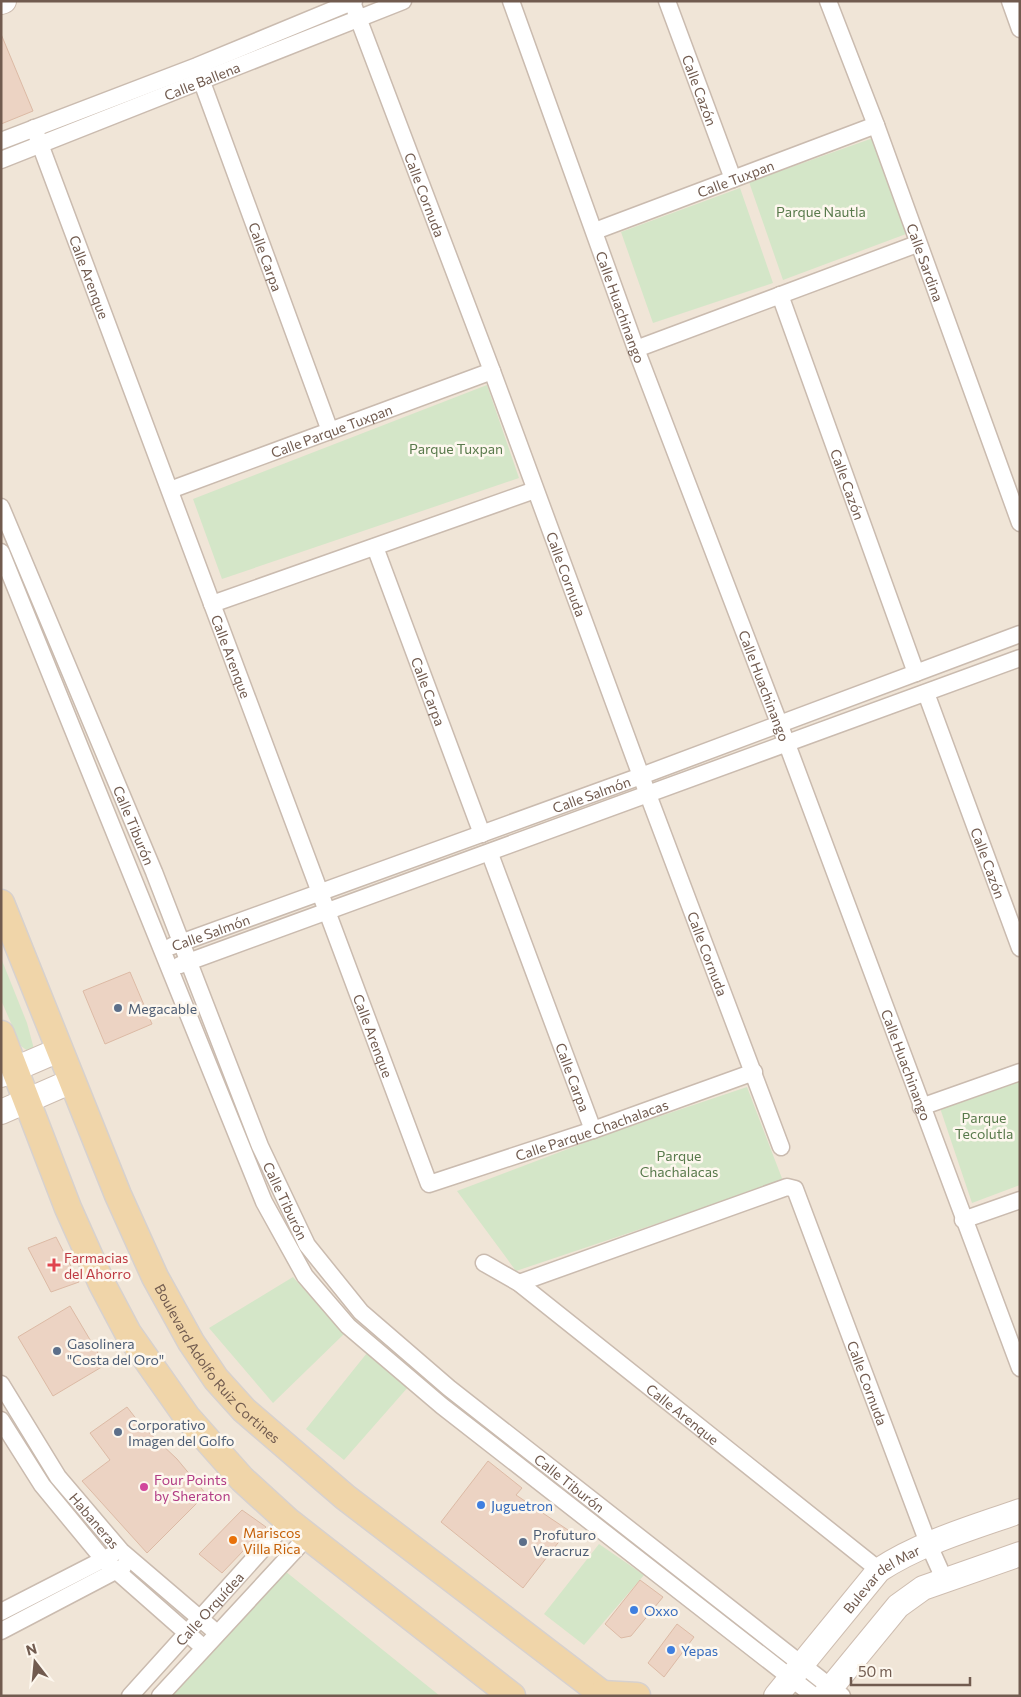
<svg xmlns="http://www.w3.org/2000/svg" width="1021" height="1697" font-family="Commissioner,sans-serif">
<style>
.residential{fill:#f0e5d7}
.green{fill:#d4e6c8}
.building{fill:#ecd3c3;stroke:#dcbaa5}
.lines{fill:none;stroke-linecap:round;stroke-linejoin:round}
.street-casing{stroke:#cabbaf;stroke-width:19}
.secondary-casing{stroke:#cebdb0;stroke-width:26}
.primary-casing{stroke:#d7d1ce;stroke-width:29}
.street{stroke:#fff;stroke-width:16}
.secondary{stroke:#fff;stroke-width:24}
.primary{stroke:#f0d5a9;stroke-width:26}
.service-dot{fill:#5c6f8a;stroke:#fdf7ee;stroke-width:2}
.health-dot{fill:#e0444e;stroke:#fdf7ee;stroke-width:2}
.hotel-dot{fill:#d1479c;stroke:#fdf7ee;stroke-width:2}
.shop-dot{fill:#3f7fe0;stroke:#fdf7ee;stroke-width:2}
.food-dot{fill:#e8710a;stroke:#fdf7ee;stroke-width:2}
.labels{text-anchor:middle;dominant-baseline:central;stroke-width:5;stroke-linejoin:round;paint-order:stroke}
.street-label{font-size:14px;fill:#715b4f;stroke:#fdf7ee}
.park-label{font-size:14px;fill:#597a4c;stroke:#fdf7ee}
.service-label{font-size:14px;fill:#4e5e75;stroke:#fdf7ee;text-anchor:start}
.health-label{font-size:14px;fill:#be3a42;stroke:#fdf7ee;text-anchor:start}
.hotel-label{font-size:14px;fill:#b23c85;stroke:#fdf7ee;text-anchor:start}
.shop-label{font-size:14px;fill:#366cbe;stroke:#fdf7ee;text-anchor:start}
.food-label{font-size:14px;fill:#c56008;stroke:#fdf7ee;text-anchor:start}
</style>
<rect width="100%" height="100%" fill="#faf3e8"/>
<path class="residential" d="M1 1H1020V1696H1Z"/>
<path class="green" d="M873 138 906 234 783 280 749 182Z
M740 188 773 283 653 323 621 232Z
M487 385 519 478 222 579 193 499Z
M1 958 27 1023 34 1049 29 1052 21 1046 1 1000Z
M1020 1076V1185L972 1203 938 1102Z
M747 1087 783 1181 516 1271 457 1191 610 1133Z
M293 1277 344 1334 273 1403 209 1328Z
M367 1353 409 1386 344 1460 306 1429Z
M599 1544 644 1575 584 1645 544 1614Z
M285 1571 440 1696H172Z"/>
<path class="building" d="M1 34 33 111 1 124Z
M130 972 152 1024 105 1044 83 991Z
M56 1237 79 1282 51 1292 28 1248Z
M70 1306 105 1365 53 1396 18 1337Z
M127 1407 141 1425 177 1459 206 1494 147 1553 82 1481 110 1460 90 1433Z
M488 1461 522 1488 516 1495 568 1530 523 1588 441 1522Z
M242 1510 266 1527 222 1573 199 1554Z
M640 1580 663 1597 631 1636 621 1638 605 1624Z
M677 1624 694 1637 664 1677 648 1663Z"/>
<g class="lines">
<g class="street-casing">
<g id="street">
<path id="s1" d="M511 1 636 349 787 744 1020 1368"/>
<path id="s2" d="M667 1 733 179"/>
<path id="s3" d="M828 1 876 125 1020 523"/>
<path d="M1010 1 1020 29"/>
<path id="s4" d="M352 2 492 371 641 776 781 1147"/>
<path id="s5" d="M202 82 330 431"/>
<path id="s6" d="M34 128 429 1184 593 1130 754 1072"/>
<path d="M1 141 197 66 354 1"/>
<path id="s7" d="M1 160 403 1"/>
<path id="s8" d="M595 231 876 125"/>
<path id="s9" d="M780 295 916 673"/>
<path d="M636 349 917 244"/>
<path id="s10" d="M170 490 492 371"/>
<path id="s11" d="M1 507 154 872 260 1146 307 1245 361 1312 449 1388 842 1696"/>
<path id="s12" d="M375 547 482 834"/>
<path d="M1 552 264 1202 305 1276 348 1326 442 1406 814 1696"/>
<path d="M212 604 535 490"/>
<path id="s13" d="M926 693 1020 948"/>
<path id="s14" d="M490 854 593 1130"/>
<path id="s15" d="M172 946 641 776 1020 634"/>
<path d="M180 965 1020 658"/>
<path d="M921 1107 1020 1072"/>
<path d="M963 1220 1020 1200"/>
<path id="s16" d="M484 1263 519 1283 879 1570"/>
<path id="s17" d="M519 1283 787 1187 795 1189 928 1543 945 1581"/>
<path id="s18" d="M1 1384 58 1477 121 1551 217 1633"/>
<path d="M1 1420 42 1485 103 1559 204 1648"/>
<path d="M1 1612 112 1555"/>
<path d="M1 1631 123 1567"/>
<path id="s19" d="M130 1696 288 1521"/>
<path d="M160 1696 307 1537"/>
</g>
</g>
<g class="secondary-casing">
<g id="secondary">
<path d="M1 2 4 1"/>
<path d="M1 1075 59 1050"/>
<path d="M1 1112 72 1081"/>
<path id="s20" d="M776 1696 879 1570C922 1542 972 1528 1020 1511"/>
<path d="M824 1696 898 1606 923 1588 1020 1554"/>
</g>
</g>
<g class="primary-casing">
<g id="primary">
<path id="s21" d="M1 903 118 1195 155 1277 191 1342 216 1379 244 1410 345 1497 605 1696"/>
<path d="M1 1034 68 1208 102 1284 128 1333 187 1417 242 1479 288 1521 512 1696"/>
<path d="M602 1694 637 1696"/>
</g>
</g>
<use href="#street" class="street"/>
<use href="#secondary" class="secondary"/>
<use href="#primary" class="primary"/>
</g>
<g class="service-dot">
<circle cx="118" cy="1008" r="5"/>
<circle cx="57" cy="1351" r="5"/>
<circle cx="118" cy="1432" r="5"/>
<circle cx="523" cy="1542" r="5"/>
</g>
<path class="health-dot" d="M51.5 1257.5h5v5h5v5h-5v5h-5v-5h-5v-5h5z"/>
<circle class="hotel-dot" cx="144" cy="1487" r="5"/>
<g class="shop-dot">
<circle cx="481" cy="1505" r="5"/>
<circle cx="634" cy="1610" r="5"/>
<circle cx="671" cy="1650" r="5"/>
</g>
<circle class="food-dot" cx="233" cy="1540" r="5"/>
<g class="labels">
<g class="street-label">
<text stroke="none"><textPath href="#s7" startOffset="216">Calle Ballena</textPath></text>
<text stroke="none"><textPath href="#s2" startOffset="95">Calle Cazón</textPath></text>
<text stroke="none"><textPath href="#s8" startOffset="150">Calle Tuxpan</textPath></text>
<text stroke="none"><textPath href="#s4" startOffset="206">Calle Cornuda</textPath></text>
<text stroke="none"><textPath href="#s5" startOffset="186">Calle Carpa</textPath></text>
<text stroke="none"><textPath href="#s3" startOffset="279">Calle Sardina</textPath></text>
<text stroke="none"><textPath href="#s6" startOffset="159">Calle Arenque</textPath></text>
<text stroke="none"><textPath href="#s1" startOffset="325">Calle Huachinango</textPath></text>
<text stroke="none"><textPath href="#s10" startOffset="172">Calle Parque Tuxpan</textPath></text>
<text stroke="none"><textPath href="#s9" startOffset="201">Calle Cazón</textPath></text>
<text stroke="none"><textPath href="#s4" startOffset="611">Calle Cornuda</textPath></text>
<text stroke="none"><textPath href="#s6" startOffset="564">Calle Arenque</textPath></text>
<text stroke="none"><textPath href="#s1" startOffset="730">Calle Huachinango</textPath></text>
<text stroke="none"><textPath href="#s12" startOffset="154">Calle Carpa</textPath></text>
<text stroke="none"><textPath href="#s15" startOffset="446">Calle Salmón</textPath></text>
<text stroke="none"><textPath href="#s11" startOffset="345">Calle Tiburón</textPath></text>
<text stroke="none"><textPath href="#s13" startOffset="181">Calle Cazón</textPath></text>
<text stroke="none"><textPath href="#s15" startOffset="41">Calle Salmón</textPath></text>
<text stroke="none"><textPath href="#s4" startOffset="1016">Calle Cornuda</textPath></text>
<text stroke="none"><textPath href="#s6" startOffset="969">Calle Arenque</textPath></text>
<text stroke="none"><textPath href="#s1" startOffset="1135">Calle Huachinango</textPath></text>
<text stroke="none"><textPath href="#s14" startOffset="238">Calle Carpa</textPath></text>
<text stroke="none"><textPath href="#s6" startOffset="1299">Calle Parque Chachalacas</textPath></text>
<text stroke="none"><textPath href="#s11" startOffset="750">Calle Tiburón</textPath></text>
<text stroke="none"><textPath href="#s21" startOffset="512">Boulevard Adolfo Ruiz Cortines</textPath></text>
<text stroke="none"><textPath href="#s17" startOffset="500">Calle Cornuda</textPath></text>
<text stroke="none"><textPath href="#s16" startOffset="250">Calle Arenque</textPath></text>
<text stroke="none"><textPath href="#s11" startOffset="1155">Calle Tiburón</textPath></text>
<text stroke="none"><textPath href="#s18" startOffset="166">Habaneras</textPath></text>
<text stroke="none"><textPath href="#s20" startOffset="159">Bulevar del Mar</textPath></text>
<text stroke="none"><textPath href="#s19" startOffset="118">Calle Orquídea</textPath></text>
</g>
<g class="park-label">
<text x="821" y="211">Parque Nautla</text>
<text x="456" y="448">Parque Tuxpan</text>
<text x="984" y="1117">Parque<tspan x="984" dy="16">Tecolutla</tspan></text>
<text x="679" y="1155">Parque<tspan x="679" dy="16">Chachalacas</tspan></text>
</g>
<g class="service-label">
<text x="128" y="1008">Megacable</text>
<text x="67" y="1343">Gasolinera<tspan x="67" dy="16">"Costa del Oro"</tspan></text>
<text x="128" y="1424">Corporativo<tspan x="128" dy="16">Imagen del Golfo</tspan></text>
<text x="533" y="1534">Profuturo<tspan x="533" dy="16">Veracruz</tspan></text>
</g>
<g class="health-label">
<text x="64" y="1257">Farmacias<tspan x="64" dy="16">del Ahorro</tspan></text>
</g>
<g class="hotel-label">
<text x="154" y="1479">Four Points<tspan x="154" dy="16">by Sheraton</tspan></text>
</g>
<g class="shop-label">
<text x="491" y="1505">Juguetron</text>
<text x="644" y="1610">Oxxo</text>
<text x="681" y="1650">Yepas</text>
</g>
<g class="food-label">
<text x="243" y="1532">Mariscos<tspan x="243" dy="16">Villa Rica</tspan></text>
</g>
</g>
<rect width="1021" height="1697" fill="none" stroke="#715b4f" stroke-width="5"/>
<g transform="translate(35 1662) rotate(344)" stroke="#fdf7ee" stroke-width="4" paint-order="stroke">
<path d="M0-4L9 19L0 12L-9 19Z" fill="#715b4f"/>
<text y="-8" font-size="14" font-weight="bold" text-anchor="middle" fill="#715b4f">N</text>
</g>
<path d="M851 1677v8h119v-8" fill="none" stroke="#715b4f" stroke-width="2.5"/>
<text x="858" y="1677" font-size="15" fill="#715b4f" stroke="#fdf7ee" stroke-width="4" paint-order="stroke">50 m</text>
</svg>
